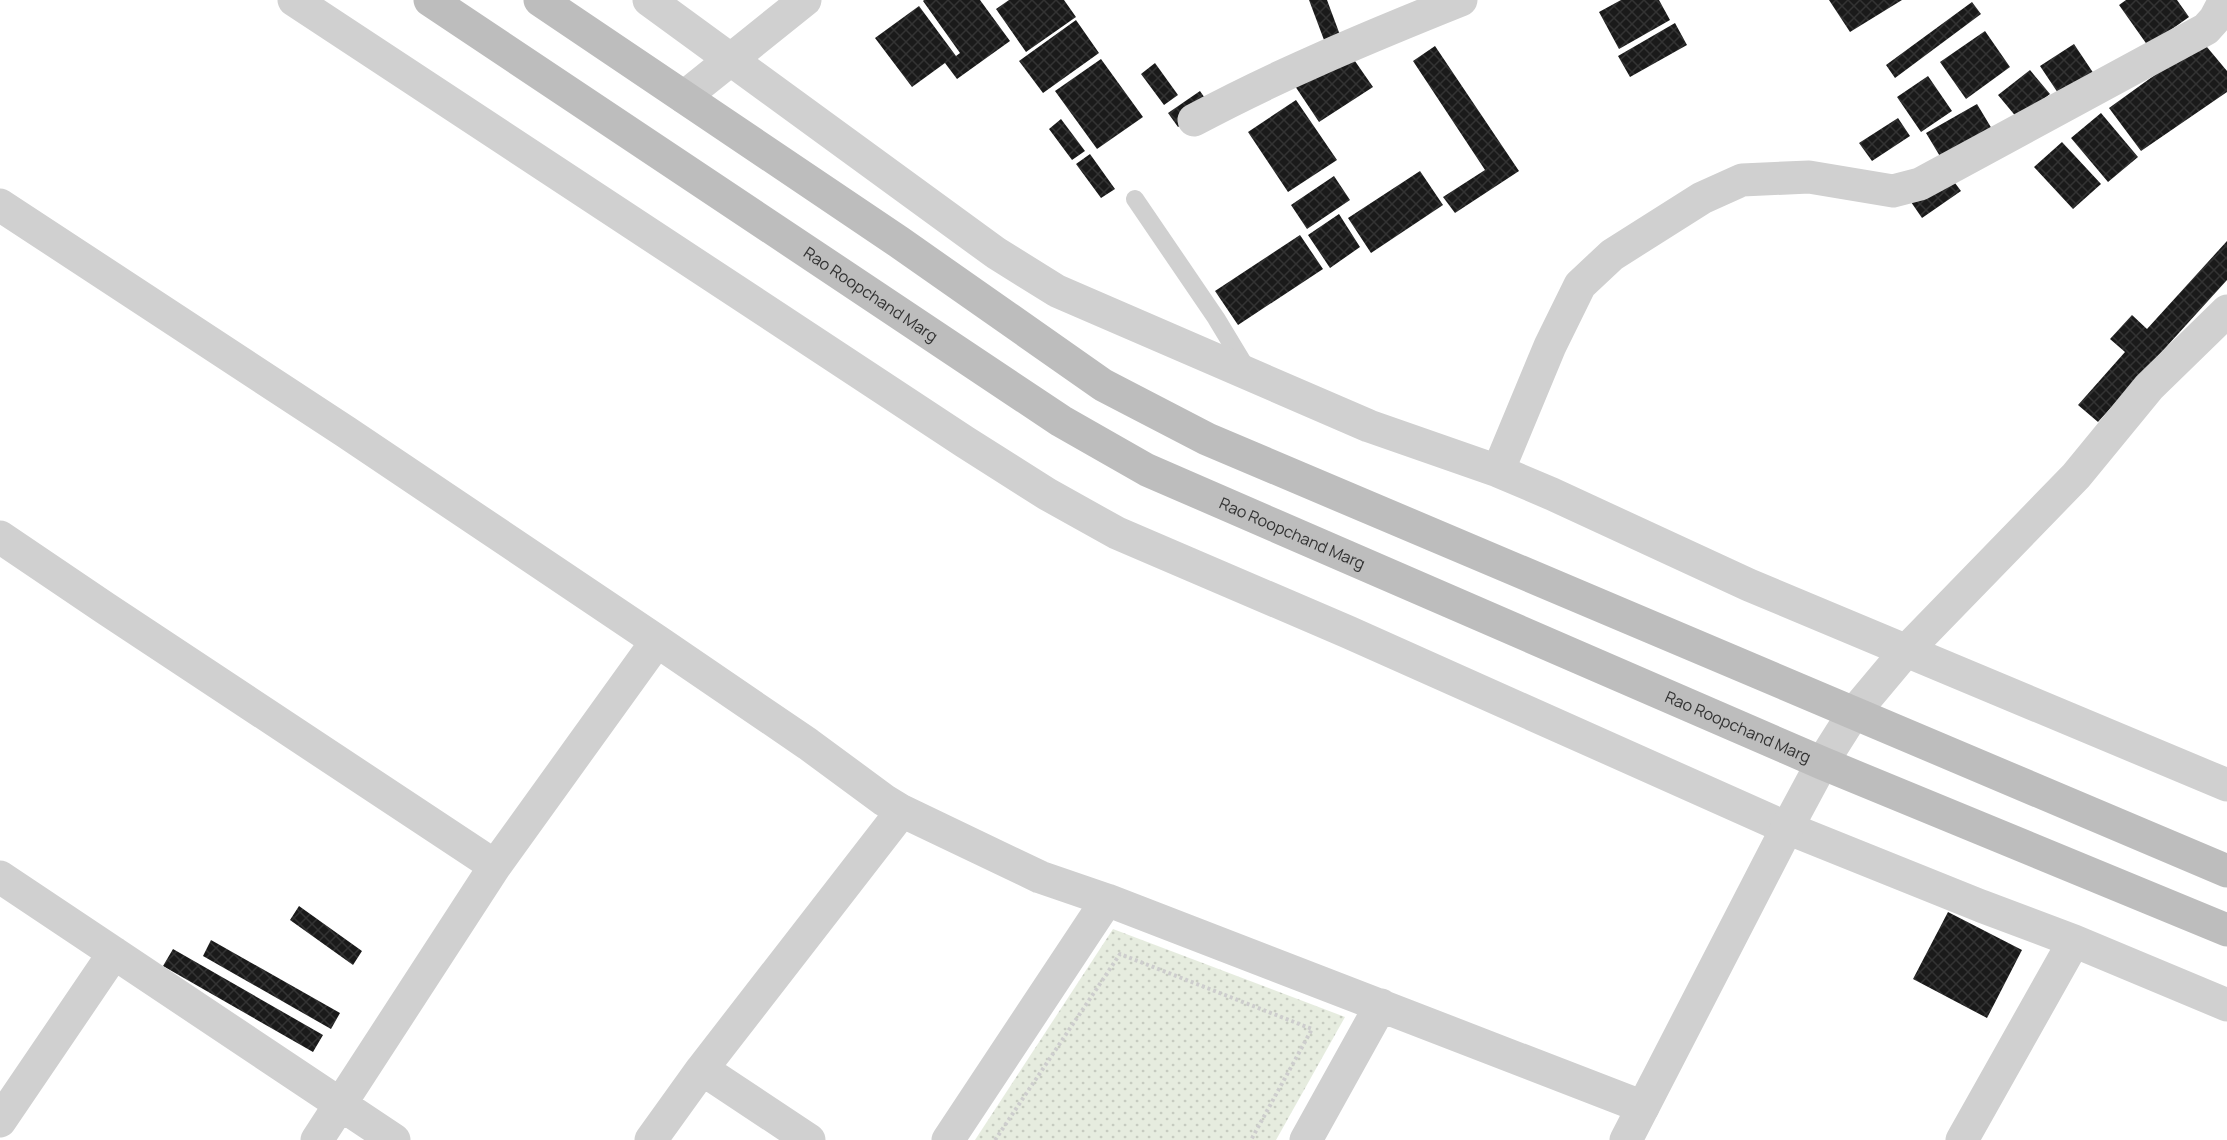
<svg xmlns="http://www.w3.org/2000/svg" width="2227" height="1140" font-family="Manrope,sans-serif">
<style>
.park{fill:url(#park-dots)}
.building{fill:url(#building-cross-hatch)}
.lines{fill:none;stroke-linecap:round;stroke-linejoin:round}
.path{stroke:#cdcdcd;stroke-width:4;stroke-dasharray:3 3;stroke-linecap:butt}
.service{stroke:#d0d0d0;stroke-width:18}
.minor{stroke:#d0d0d0;stroke-width:33}
.tertiary{stroke:#d0d0d0;stroke-width:33}
.secondary{stroke:#bdbdbd;stroke-width:33}
.labels{text-anchor:middle;dominant-baseline:central;stroke-width:6;stroke-linejoin:round;paint-order:stroke}
.street-label{font-size:16px;fill:#333;stroke:#fff}
</style>
<defs>
<pattern id="park-dots" width="8" height="8" patternUnits="userSpaceOnUse" patternTransform="scale(1.5)"><rect width="8" height="8" fill="#e6ecdf"/><path d="M2 2h.1M6 6h.1" fill="none" stroke="#c6cbc0" stroke-width="1.8" stroke-linecap="round"/></pattern>
<pattern id="building-cross-hatch" width="8" height="8" patternUnits="userSpaceOnUse" patternTransform="scale(1.5)"><rect width="8" height="8" fill="#1a1a1a"/><path d="M0 0l8 8M0 8l8-8" fill="none" stroke="#333"/></pattern>
</defs>
<rect width="100%" height="100%" fill="#fff"/>
<path class="park" d="M1113 929 1345 1017 1276 1140H975Z"/>
<path class="building" d="M924 0H980L1010 41 957 79 945 63 912 87 875 38 919 6 956 56 960 53 923 1Z
M1009 0H1064L1076 17 1026 52 996 9Z
M1309 0H1327L1340 35 1324 40Z
M1621 0H1659L1670 20 1619 49 1599 12Z
M1829 0H1902L1850 32Z
M2126 0H2177L2189 17 2148 46 2119 5Z
M1972 2 1981 14 1895 78 1886 65Z
M1076 20 1099 53 1043 93 1019 61Z
M1675 23 1687 45 1630 77 1618 56Z
M1985 31 2010 67 1966 99 1940 62Z
M2202 41 2227 71V92L2141 151 2109 108Z
M2074 44 2098 80 2064 102 2040 66Z
M1435 46 1519 171 1455 213 1443 197 1485 170 1413 61Z
M1348 51 1373 87 1319 122 1295 86Z
M1101 59 1143 117 1097 149 1055 91Z
M1155 63 1178 95 1164 105 1141 74Z
M2030 70 2050 94 2018 119 1998 95Z
M1928 76 1952 111 1921 132 1897 97Z
M1200 91 1209 104 1178 127 1168 113Z
M1296 100 1337 160 1288 192 1248 132Z
M1977 104 1992 129 1941 158 1926 133Z
M2101 113 2138 157 2108 182 2071 138Z
M1898 118 1910 136 1872 161 1859 143Z
M1061 119 1085 151 1072 160 1049 129Z
M2062 142 2101 184 2073 209 2034 167Z
M1090 154 1115 189 1101 198 1076 164Z
M1420 171 1443 205 1371 253 1348 218Z
M1949 175 1961 191 1922 218 1911 202Z
M1334 176 1350 200 1307 229 1291 205Z
M1339 214 1360 247 1330 268 1308 235Z
M1300 235 1323 269 1238 325 1215 291Z
M2227 241V280L2098 422 2078 405 2125 352 2110 339 2132 315 2147 329Z
M299 906 362 951 353 965 290 920Z
M1948 912 2022 950 1987 1018 1913 979Z
M211 940 340 1013 331 1029 203 956Z
M173 949 323 1035 313 1052 163 966Z"/>
<g class="lines">
<path class="path" d="M995 1140 1120 954 1312 1029 1251 1140"/>
<path class="service" d="M1135 199 1216 318 1248 371"/>
<path class="minor" d="M294 0 965 442 1047 494 1117 533 1348 632 1787 828 1981 906 2074 941 2227 1005
M649 0 996 253 1057 291 1369 426 1498 471 1552 494 1749 585 2227 785
M684 97 805 0
M1194 120C1280 74 1371 36 1461 0
M0 205 346 432 657 641 808 744 884 800 902 811 1040 877 1107 900 1643 1107
M1498 471 1550 346 1580 285 1612 255 1702 198 1742 180 1809 177 1893 191 1920 184 2206 29 2215 19 2225 0
M0 537 105 608 495 866
M1853 714 1905 652 2076 476 2149 387 2227 311
M0 877 394 1140
M702 1069 809 1140
M0 1121 114 953
M317 1140 495 866 657 641
M651 1140 702 1069 902 811
M948 1140 1107 900
M1306 1140 1381 1005
M1962 1140 2074 941"/>
<path class="tertiary" d="M1626 1140 1787 828 1822 763 1853 714"/>
<g class="secondary">
<path id="s1" d="M430 0 1061 421 1147 470 1822 763 2227 930"/>
<path d="M540 0 899 242 1103 385 1207 439 2227 871"/>
</g>
</g>
<g class="labels">
<g class="street-label">
<text stroke="none"><textPath href="#s1" startOffset="530">Rao Roopchand Marg</textPath></text>
<text stroke="none"><textPath href="#s1" startOffset="1016">Rao Roopchand Marg</textPath></text>
<text stroke="none"><textPath href="#s1" startOffset="1502">Rao Roopchand Marg</textPath></text>
</g>
</g>
</svg>
